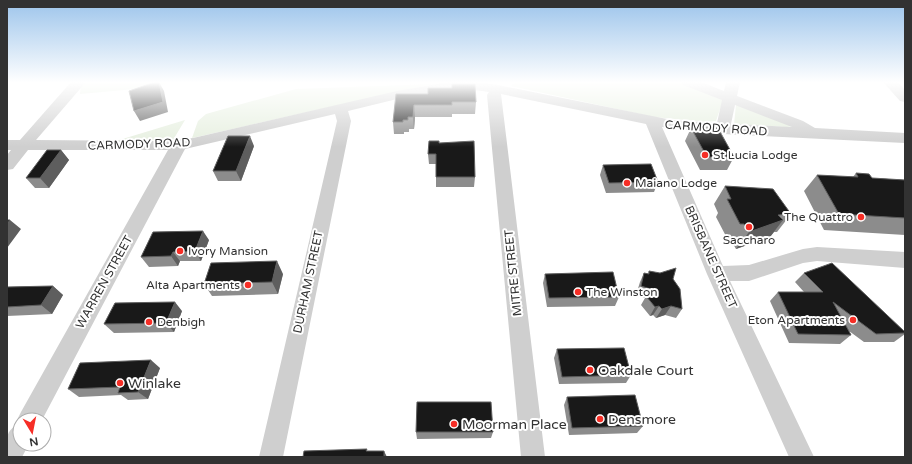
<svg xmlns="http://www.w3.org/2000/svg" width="912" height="464" font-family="'Varela Round',sans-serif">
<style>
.green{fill:#e6efdf}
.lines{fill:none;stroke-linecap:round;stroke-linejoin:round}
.minor{fill:#cfcfcf;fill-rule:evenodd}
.wall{fill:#8c8c8c}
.shaded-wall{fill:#5e5e5e}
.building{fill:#191919;stroke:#5e5e5e}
.poi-dot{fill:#f62e26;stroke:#fff;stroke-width:1.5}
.labels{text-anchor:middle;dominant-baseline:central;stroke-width:4;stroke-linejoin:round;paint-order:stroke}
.street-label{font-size:12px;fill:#323232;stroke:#fff}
.poi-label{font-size:12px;fill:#323232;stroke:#fff;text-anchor:start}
.near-poi-label{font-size:14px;fill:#323232;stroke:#fff;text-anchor:start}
</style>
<rect width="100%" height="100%" fill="#fff"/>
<path class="green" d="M85 82H174L146 88 80 94 81 86Z
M515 82 683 83 723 100 716 121 706 122 654 117 511 86Z
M433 84 192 138 198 121 206 114 296 89Z
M736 105 795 126 787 127 734 124Z
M185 120 173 140 116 141Z"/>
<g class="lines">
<path class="minor" d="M71 82H86L36 140 162 141 193 138 397 91 448 82H477L498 85 672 120 717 123 722 100 683 85 681 82H701L724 91 726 82H740L737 96 803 121 815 128 905 133V143L723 134 662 127 723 266 749 265 803 249 817 247 905 252V268L817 261 803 263 749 281H730L814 457H789L707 274 646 124 501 94 545 457H521L487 95 489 92 461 88 397 99 348 111 351 121 283 457H259L337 121 335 114 185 149 42 420H20V444H29L22 457H7C7 443 3 431 19 424L17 420 21 412 168 150H28L13 169 7 170V155L11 150H7V140H20ZM735 105 792 127 731 124Z
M883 82H898L905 90V102L900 101Z"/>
</g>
<path class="wall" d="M428 94 476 102 475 114H452V117H415L414 129H409V132H404V134H394L393 122Z
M691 128 734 157 727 170H700L685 141Z
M439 143 475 177 474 187H436V164H429L428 154Z
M254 146 241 181H218L213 171Z
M61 150 69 160 49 188H35L26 178Z
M603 165 658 182 654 192 606 193 600 175Z
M856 173 872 178 905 180V235L824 230 804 191 817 175 853 177Z
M725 186 791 214 777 232H774L770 237 736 249 732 242H729L716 217 718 213 714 204Z
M209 240 201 261H180L178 266 149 267 141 257Z
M649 271 673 279 682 309 676 318 665 315 656 318 653 315 650 316 641 305 645 298 636 295 640 282 644 273 648 274Z
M804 273 905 332V334L894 342H864L849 331 851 335 840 344 789 343 770 301 778 292H804L795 282Z
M283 274 278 294 212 296 204 284Z
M545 274 619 297 615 306 547 307 543 283Z
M53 286 63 295 52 314 7 316V287Z
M182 311 174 332 114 333 104 324Z
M557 349 631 375 626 383 559 384 554 358Z
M160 368 148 399 128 400 121 395 79 397 68 389Z
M567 397 643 426 637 433 569 435 564 405Z
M416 432H493L491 438 417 439Z"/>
<path class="shaded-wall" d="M159 82 164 91 168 112 140 121 134 111Z
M414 105 415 117 414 129 413 117Z
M250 136 254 146 241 181 236 171Z
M61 150 69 160 49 188 40 178Z
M10 220 21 229 7 248V224Z
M783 220 770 237 736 249 749 232Z
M203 231 209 240 201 261 195 251Z
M173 252 180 261 178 266 171 256Z
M277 261 283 274 278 294 272 282Z
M53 286 63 295 52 314 41 305Z
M175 302 182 311 174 332 166 323Z
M659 306 653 315 650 316 655 307Z
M671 306 665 315 656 318 662 309Z
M151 360 160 368 148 399 138 392Z
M384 451 387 457H384Z"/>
<path class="building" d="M155 82H159L163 102 134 111 129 91Z
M452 84H475L476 102H452V105H414L413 117H408V120H403V122H393L396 94H428V88H452Z
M691 128H718L734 157H707Z
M228 136H250L236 171H213Z
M429 141H439V143L474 141 475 177H436V154H428Z
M47 150H61L40 178H26Z
M651 164 658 182 609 183 603 165Z
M856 173 869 174 872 178 905 180V218L839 214 817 175 858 177Z
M725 186 773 189 791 214 778 215 783 220 749 232 744 224H740L727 199H731Z
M7 220H10L7 224Z
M203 231 195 251 173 252 171 256 141 257 153 232Z
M277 261 272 282 204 284 211 263Z
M832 263 905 332V333L876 334 833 302 851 335 798 334 778 292H823L804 273Z
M676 268 673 279 680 289 682 309 671 306 662 309 659 306 655 307 646 296 657 291 641 286 644 273 649 274V271L660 273Z
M613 272 619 297 549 298 545 274Z
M53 286 41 305 7 307V287Z
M175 302 166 323 104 324 115 303Z
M624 348 631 375 562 377 557 349Z
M151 360 138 392 118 393 120 387 68 389 80 363Z
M635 395 643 426 572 428 567 397Z
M417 402H491L493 432H416Z
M367 449 366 451H384V457H303L304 451Z"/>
<linearGradient id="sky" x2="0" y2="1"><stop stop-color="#9cc4eb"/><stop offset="0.56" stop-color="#fff"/><stop offset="1" stop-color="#fff" stop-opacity="0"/></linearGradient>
<rect width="912" height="147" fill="url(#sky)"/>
<g class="poi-dot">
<circle cx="705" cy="155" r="4"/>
<circle cx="627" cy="183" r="4"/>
<circle cx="861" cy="217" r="4"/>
<circle cx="749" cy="227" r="4"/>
<circle cx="180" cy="251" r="4"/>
<circle cx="248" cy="285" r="4"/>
<circle cx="578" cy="292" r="4"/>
<circle cx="853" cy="320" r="4"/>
<circle cx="149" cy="322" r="4"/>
<circle cx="590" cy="370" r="4"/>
<circle cx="120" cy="383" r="4"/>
<circle cx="600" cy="419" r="4"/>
<circle cx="454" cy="424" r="4"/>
</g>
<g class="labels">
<g class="street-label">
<text transform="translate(716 128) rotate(4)">CARMODY ROAD</text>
<text transform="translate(139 144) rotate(-2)">CARMODY ROAD</text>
<text transform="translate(711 257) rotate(66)">BRISBANE STREET</text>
<text transform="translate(513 273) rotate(-96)">MITRE STREET</text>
<text transform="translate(104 282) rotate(-61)">WARREN STREET</text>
<text transform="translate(308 282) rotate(-78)">DURHAM STREET</text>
</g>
<g class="poi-label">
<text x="713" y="155">St Lucia Lodge</text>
<text x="635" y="183">Maiano Lodge</text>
<text x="853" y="217" text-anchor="end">The Quattro</text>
<text x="749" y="240" text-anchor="middle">Saccharo</text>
<text x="188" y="251">Ivory Mansion</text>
<text x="240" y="285" text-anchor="end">Alta Apartments</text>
<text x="586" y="292">The Winston</text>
<text x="845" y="320" text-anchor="end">Eton Apartments</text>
<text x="157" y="322">Denbigh</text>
</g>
<g class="near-poi-label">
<text x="598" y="370">Oakdale Court</text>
<text x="128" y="383">Winlake</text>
<text x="608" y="419">Densmore</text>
<text x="462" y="424">Moorman Place</text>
</g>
</g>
<rect width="912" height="464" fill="none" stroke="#323232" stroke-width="16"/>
<g transform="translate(32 432) rotate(170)"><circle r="19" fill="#ffffff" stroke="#adadad"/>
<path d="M0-3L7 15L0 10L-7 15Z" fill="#f62e26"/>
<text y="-6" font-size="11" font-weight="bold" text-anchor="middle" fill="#323232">N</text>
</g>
</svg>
